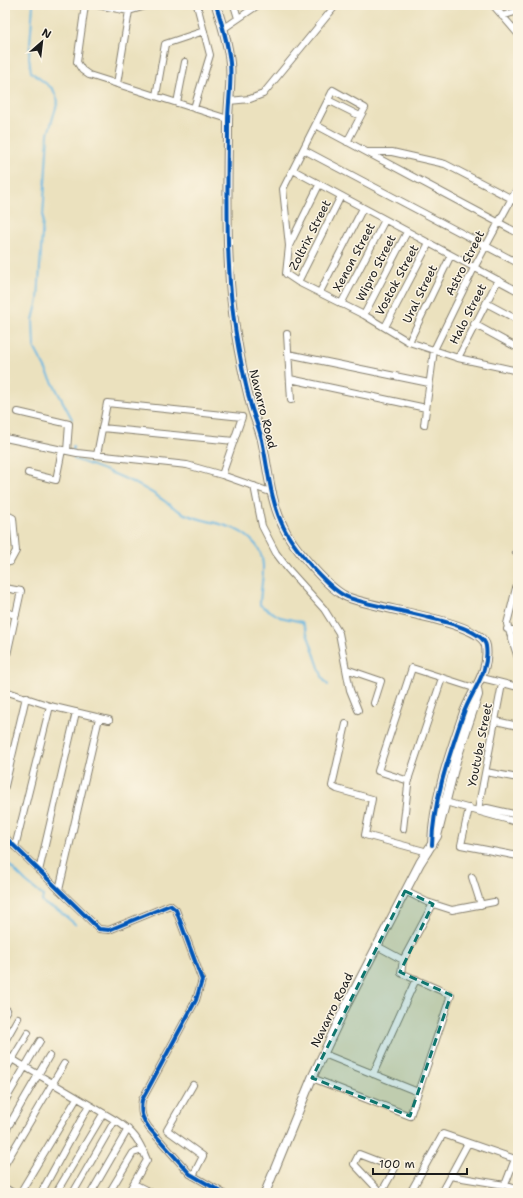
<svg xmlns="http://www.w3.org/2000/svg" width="523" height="1198" font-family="'Shantell Sans',sans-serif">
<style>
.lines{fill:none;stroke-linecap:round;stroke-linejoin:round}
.stream{stroke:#67b6e1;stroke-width:2}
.street-casing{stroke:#847e6d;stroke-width:8}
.secondary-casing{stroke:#847e6d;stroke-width:10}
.street{stroke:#fff;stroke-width:6}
.secondary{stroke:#fff;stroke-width:8}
.cycleway-casing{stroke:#fcf5e5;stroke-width:6}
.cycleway{stroke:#0057b8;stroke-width:4}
.marked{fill:#0f766e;fill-opacity:0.2;stroke:#0f766e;stroke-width:3;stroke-dasharray:8 5;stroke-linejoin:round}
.labels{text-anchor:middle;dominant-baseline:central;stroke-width:3;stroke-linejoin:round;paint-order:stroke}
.street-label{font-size:12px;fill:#1c1c1c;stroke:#fcf5e5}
</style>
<rect width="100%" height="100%" fill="#fcf5e5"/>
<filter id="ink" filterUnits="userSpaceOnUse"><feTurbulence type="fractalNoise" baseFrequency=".025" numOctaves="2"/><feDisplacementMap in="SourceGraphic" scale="8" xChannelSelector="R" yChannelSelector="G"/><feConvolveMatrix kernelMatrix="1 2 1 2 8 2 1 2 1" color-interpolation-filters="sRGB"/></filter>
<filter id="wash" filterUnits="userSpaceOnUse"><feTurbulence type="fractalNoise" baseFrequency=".012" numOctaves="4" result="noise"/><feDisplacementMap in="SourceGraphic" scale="16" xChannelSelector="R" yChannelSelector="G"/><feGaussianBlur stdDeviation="0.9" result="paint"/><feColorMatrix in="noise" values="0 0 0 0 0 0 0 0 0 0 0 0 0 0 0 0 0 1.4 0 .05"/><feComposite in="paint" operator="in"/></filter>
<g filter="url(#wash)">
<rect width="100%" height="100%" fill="#ebe1be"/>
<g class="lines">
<path class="stream" d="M33 5 29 57 31 72 53 89 58 101 48 134 38 300 33 320 34 347 72 419
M73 446V451
M74 459C99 468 125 477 149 491 162 498 172 508 185 514 210 525 236 521 256 545 269 562 260 585 260 605L280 617 302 622 306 630 323 679 328 685
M5 861 26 882 43 896 42 901 46 905 58 910 75 924"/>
</g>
</g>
<g filter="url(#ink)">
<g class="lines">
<g class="street-casing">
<path id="street" d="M85 5 77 62 82 70 89 75 228 119
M97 5 129 11 149 5
M234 5 238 18
M493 5 518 34
M502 16 518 11
M223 29 258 5
M117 84 129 11
M156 96 165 44 204 31
M328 100 360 116
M229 101 250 99 263 94 336 5
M177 103 185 62
M194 108 210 55 197 5
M316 125 518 233
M347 142 365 108 333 90 283 189 289 246 286 274 298 282 364 315 409 342 458 358 518 371
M304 150 518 263
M368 152H392L445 164 518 202
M293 170 518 291
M289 246 319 185
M298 282 341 196
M320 292 363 208
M486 303 518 320
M341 304 385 220
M364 315 407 232
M474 324 518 348
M385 327 429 243
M287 334 291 400
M409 342 451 255
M288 354 429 383
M458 358 498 280
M290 379 426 408
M18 412 69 424 67 451
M424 425 434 350 474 268 518 187
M102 428 234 441
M5 438 77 453 187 465 222 475 273 493
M97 455 107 403 242 417 222 475
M28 473 56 480 62 450
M254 486 262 526 276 553 288 569 324 609 339 633 350 690 358 710
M5 514 13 518 16 551 10 562H5
M516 552 518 553
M518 580 507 624 518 658
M5 588 21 591 5 664
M5 612 16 615
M507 629 518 631
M346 669 381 681 374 703
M482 678 518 687
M5 691 50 706 109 720
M496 721 518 726
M346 724 332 786 337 789 372 799 365 835 428 852
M486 772 518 778
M409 781 378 771 412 668 477 689
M5 786 26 697
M442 801C468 808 492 816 518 822
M469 808 461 845 518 856
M478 810 502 684
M478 810 487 808 518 815
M403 829 409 777 442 678
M5 837 99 929 109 930 170 905 176 910 202 980 196 1000 142 1100C140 1112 142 1118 149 1128L190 1174 223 1193
M15 847 50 706
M39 871 76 712
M472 877 481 905
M59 890 99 718
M405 891 427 902 452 910 494 902
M377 946 403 960 433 904
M5 1013 7 1010
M5 1041 18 1018
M324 1054 418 1092
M5 1055 115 1120C134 1132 139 1140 147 1160L128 1193
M5 1071 28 1033
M373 1074 416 979
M312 1078 410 1116 451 995 401 973 403 960
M5 1101 40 1041
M5 1132 49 1056
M5 1164 64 1064
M193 1176 203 1156 167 1130 193 1085
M450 1176 505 1185 518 1190
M134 1184 152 1193
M505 1185 515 1159
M5 1188 13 1193
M20 1193 77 1098
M41 1193 89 1105
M56 1193 103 1114
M73 1193 115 1120
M91 1193 128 1129
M109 1193 133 1153 143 1150
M381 1193 395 1168 359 1154 354 1164 381 1193
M410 1193 443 1134 518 1160
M441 1193 468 1143"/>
</g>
<g class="secondary-casing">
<path id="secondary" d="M216 5C222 24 228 43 230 63 232 82 228 103 228 122 228 170 226 218 229 266 231 311 239 358 250 402 253 415 259 427 262 440 268 468 270 500 283 526 292 546 326 586 345 596 370 609 482 620 486 646 490 673 471 691 463 715 449 756 433 801 432 845
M265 1193 312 1078 344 1010 420 863 437 836 456 761 478 695 477 689"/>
</g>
<use href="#street" class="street"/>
<use href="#secondary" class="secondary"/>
<g class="cycleway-casing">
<path id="cycleway" d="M216 5C222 24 228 43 230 63 232 82 228 103 228 122 228 170 226 218 229 266 231 311 239 358 250 402 253 415 259 427 262 440 268 468 270 500 283 526 292 546 326 586 345 596 370 609 482 620 486 646 490 673 471 691 463 715 449 756 433 801 432 845
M5 837 99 929 109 930 170 905 176 910 202 980 196 1000 142 1100C140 1112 142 1118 149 1128L190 1174 223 1193"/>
</g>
<use href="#cycleway" class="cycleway"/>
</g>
</g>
<path class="marked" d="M405 891 433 904 400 972 451 995 410 1116 312 1078Z"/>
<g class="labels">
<g class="street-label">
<text transform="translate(310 235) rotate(-63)">Zoltrix Street</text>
<text transform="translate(354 257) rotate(-62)">Xenon Street</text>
<text transform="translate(465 263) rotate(-63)">Astro Street</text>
<text transform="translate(376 268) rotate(-63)">Wipro Street</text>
<text transform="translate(397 280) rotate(-62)">Vostok Street</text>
<text transform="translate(420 294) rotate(-64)">Ural Street</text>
<text transform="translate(468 314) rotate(-63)">Halo Street</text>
<text transform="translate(263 409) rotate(76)">Navarro Road</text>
<text transform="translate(480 745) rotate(-79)">Youtube Street</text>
<text transform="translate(332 1010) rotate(-64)">Navarro Road</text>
</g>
</g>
<rect width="523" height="1198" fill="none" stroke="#fcf5e5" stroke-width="20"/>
<g transform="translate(42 42) rotate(28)" stroke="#fcf5e5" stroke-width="3" paint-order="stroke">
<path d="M0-3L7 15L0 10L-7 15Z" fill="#1c1c1c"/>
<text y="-6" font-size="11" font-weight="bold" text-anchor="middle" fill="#1c1c1c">N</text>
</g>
<path d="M373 1168v6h94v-6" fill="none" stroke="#1c1c1c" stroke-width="2"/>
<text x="379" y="1168" font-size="12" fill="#1c1c1c" stroke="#fcf5e5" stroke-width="3" paint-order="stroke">100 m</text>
</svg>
